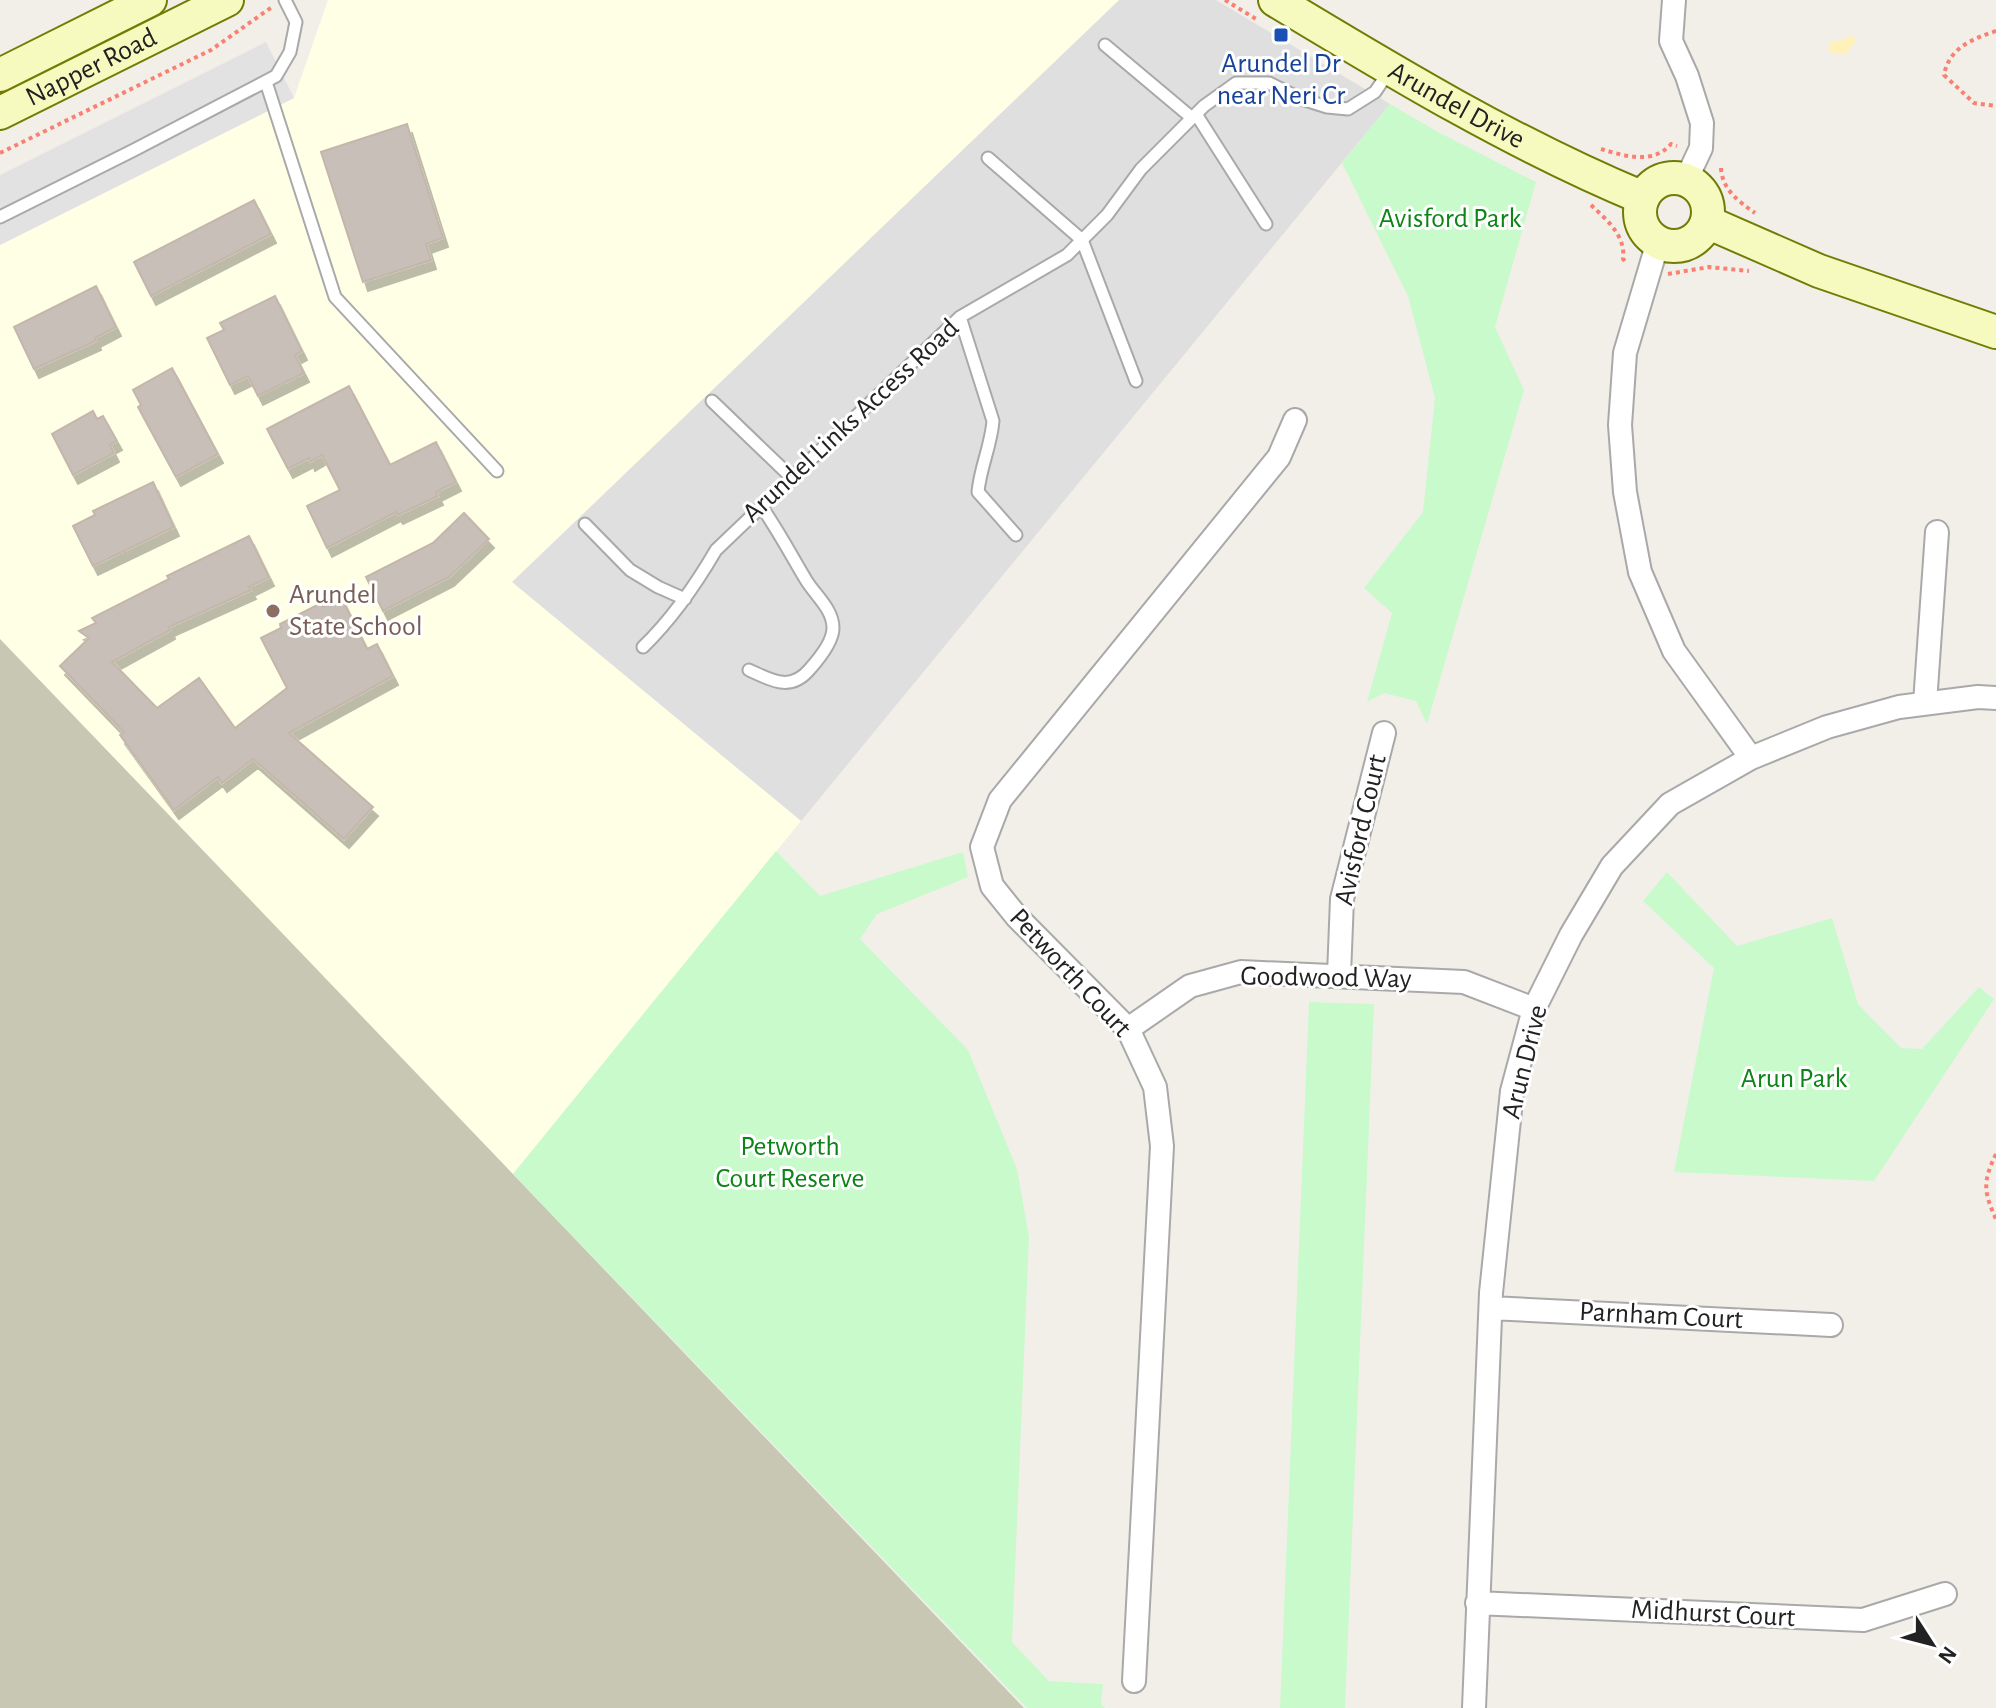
<svg xmlns="http://www.w3.org/2000/svg" width="1996" height="1708" font-family="'Alegreya Sans',sans-serif">
<style>
.residential{fill:#e0dfdf}
.education{fill:#ffffe5}
.construction{fill:#c7c7b4}
.sand{fill:#fff1ba}
.park{fill:#c8facc}
.parking{fill:#e2e2e2}
.building{fill:#c7bfb8;stroke:#c4b6ab;stroke-width:2;filter:url(#shadow)}
.lines{fill:none;stroke-linecap:round;stroke-linejoin:round}
.service-casing{stroke:#a9a9a9;stroke-width:15}
.minor-casing{stroke:#a9a9a9;stroke-width:26}
.secondary-casing{stroke:#707d05;stroke-width:36}
.path{stroke:#fa8072;stroke-width:4;stroke-dasharray:4 4;stroke-linecap:butt}
.service{stroke:#fff;stroke-width:11}
.minor{stroke:#fff;stroke-width:22}
.secondary{stroke:#f7fabf;stroke-width:32}
.transit-dot{fill:#1a4fb4;stroke:#fff;stroke-width:3}
.education-dot{fill:#8d6e63;stroke:#fff;stroke-width:3}
.labels{text-anchor:middle;dominant-baseline:central;stroke-width:6;stroke-linejoin:round;paint-order:stroke}
.transit-label{font-size:28px;fill:#164399;stroke:#fff}
.street-label{font-size:28px;fill:#222;stroke:#fff}
.park-label{font-size:28px;fill:#0c8416;stroke:#fff}
.education-label{font-size:28px;fill:#785e54;stroke:#fff;text-anchor:start}
</style>
<defs>
<filter id="shadow"><feDropShadow dx="5" dy="9" stdDeviation="0" flood-color="#0004"/></filter>
</defs>
<rect width="100%" height="100%" fill="#f2efe9"/>
<path class="residential" d="M1119 0H1216L1390 104 801 821 511 582Z"/>
<path class="education" d="M328 0H1119L512 582 801 821 513 1174 0 639V245L294 98Z"/>
<path class="construction" d="M0 639 216 864 1024 1708H0Z"/>
<path class="sand" d="M1852 35 1856 40 1847 53H1832L1828 49 1831 41 1843 40Z"/>
<path class="park" d="M1390 104 1436 131 1536 182 1495 327 1524 390 1427 724 1416 701 1384 693 1367 702 1392 613 1364 588 1423 512 1435 398 1408 296 1342 163Z
M776 851 820 896 963 852 968 877 877 914 860 939 968 1050 1017 1169 1029 1237 1012 1642 1049 1681 1103 1684 1101 1704 1105 1708H1027L513 1174Z
M1667 872 1737 946 1832 918 1858 1004 1901 1048 1922 1049 1979 987 1994 999 1874 1181 1674 1172 1714 968 1643 901Z
M1309 1002 1374 1004 1345 1708H1280Z"/>
<path class="parking" d="M266 42 294 98 0 245V175Z"/>
<path class="building" d="M407 124 443 238 426 244 431 260 363 282 321 152Z
M254 200 271 234 151 296 134 262Z
M96 286 116 327 95 338 96 341 34 369 14 327Z
M275 296 302 351 295 355 304 373 258 396 248 376 230 385 207 338 224 330 220 323Z
M172 368 218 454 176 477 138 407 141 405 133 390Z
M349 386 390 465 436 442 456 482 436 492 438 496 398 515 396 512 327 548 307 506 340 490 322 455 310 462 309 458 288 469 267 429Z
M93 411 97 419 103 416 117 441 110 445 114 453 73 475 52 434Z
M153 482 174 527 93 566 73 526 95 515 93 511Z
M464 513 489 539 449 577 383 611 366 577 433 543Z
M249 536 269 577 249 587 251 590 169 627 170 630 112 662 157 708 199 678 235 728 287 688 261 638 281 628 280 624 321 603 323 607 341 597 367 649 377 644 393 676 289 733 373 807 344 839 253 759 222 783 218 777 174 810 120 735 124 732 60 666 89 638 79 631 96 623 92 618 169 579 167 576Z"/>
<g class="lines">
<g class="service-casing">
<path id="service" d="M1105 45 1192 118
M266 82 335 297 497 471
M1196 114 1266 224
M988 158 1082 240 1136 381
M0 217 134 150 276 76 290 52 296 22 285 0
M960 317 993 421C991 446 980 468 978 492L1016 535
M712 401 791 477
M585 524 630 570 658 587 685 599
M643 647C673 618 695 586 716 550L960 317 1067 255 1107 215 1141 169 1204 106 1236 83H1269L1299 98 1327 107 1348 109 1375 92 1390 70
M749 670C771 680 790 692 809 670 818 660 833 642 833 628 833 609 815 595 806 580 791 555 778 530 761 506"/>
</g>
<g class="minor-casing">
<path id="minor" d="M1674 0 1671 41 1687 76 1702 123 1701 148 1686 180
M1658 242 1625 353 1620 425 1625 492 1640 572 1674 651 1751 758
M1925 703 1937 532
M1339 975 1342 899 1384 733
M1128 1029 1190 986 1241 972 1464 982 1534 1009
M1491 1308 1831 1325
M1477 1603 1863 1620 1945 1594
M1134 1681 1162 1146 1155 1087 1128 1029 1017 917 992 886 982 847 1000 800 1279 457 1295 420
M1474 1708 1491 1293 1512 1091 1534 1009 1571 935 1612 866 1670 804 1751 758 1827 727 1899 707 1978 697 1996 698"/>
</g>
<g class="secondary-casing">
<g id="secondary">
<path id="s1" d="M1275 0C1394 72 1515 145 1643 198"/>
<path d="M0 75 150 0"/>
<path id="s2" d="M0 113 227 0"/>
<circle cx="1674" cy="212" r="34"/>
<path d="M1707 222 1819 271 1996 332"/>
</g>
</g>
<path class="path" d="M1225 0 1256 19
M1996 31C1972 39 1949 48 1944 75L1974 103 1996 106
M1601 149C1624 156 1653 165 1671 144L1677 146
M0 153 211 50 272 7
M1721 168C1722 189 1738 201 1755 213
M1591 205C1607 220 1626 236 1623 259L1626 262
M1668 274 1709 267 1749 271
M1996 1154C1983 1181 1983 1191 1996 1219"/>
<use href="#service" class="service"/>
<use href="#minor" class="minor"/>
<use href="#secondary" class="secondary"/>
</g>
<rect class="transit-dot" x="1273" y="27" width="16" height="16" rx="4"/>
<circle class="education-dot" cx="273" cy="611" r="8"/>
<g class="labels">
<g class="transit-label">
<text x="1281" y="64">Arundel Dr<tspan x="1281" dy="32">near Neri Cr</tspan></text>
</g>
<g class="street-label">
<text stroke="none"><textPath href="#s2" startOffset="102">Napper Road</textPath></text>
<text stroke="none"><textPath href="#s1" startOffset="210">Arundel Drive</textPath></text>
<text transform="translate(851 421) rotate(-43)">Arundel Links Access Road</text>
<text transform="translate(1361 830) rotate(-77)">Avisford Court</text>
<text transform="translate(1070 973) rotate(47)">Petworth Court</text>
<text transform="translate(1326 978) rotate(1)">Goodwood Way</text>
<text transform="translate(1525 1062) rotate(-76)">Arun Drive</text>
<text transform="translate(1661 1316) rotate(3)">Parnham Court</text>
<text transform="translate(1713 1614) rotate(3)">Midhurst Court</text>
</g>
<g class="park-label">
<text x="1450" y="219">Avisford Park</text>
<text x="1794" y="1079">Arun Park</text>
<text x="790" y="1147">Petworth<tspan x="790" dy="32">Court Reserve</tspan></text>
</g>
<g class="education-label">
<text x="289" y="595">Arundel<tspan x="289" dy="32">State School</tspan></text>
</g>
</g>
<g transform="translate(1932 1644) rotate(126)" stroke="#ffffff" stroke-width="6" paint-order="stroke">
<path d="M0-6L14 30L0 20L-14 30Z" fill="#222222"/>
<text y="-12" font-size="22" font-weight="bold" text-anchor="middle" fill="#222222">N</text>
</g>
</svg>
